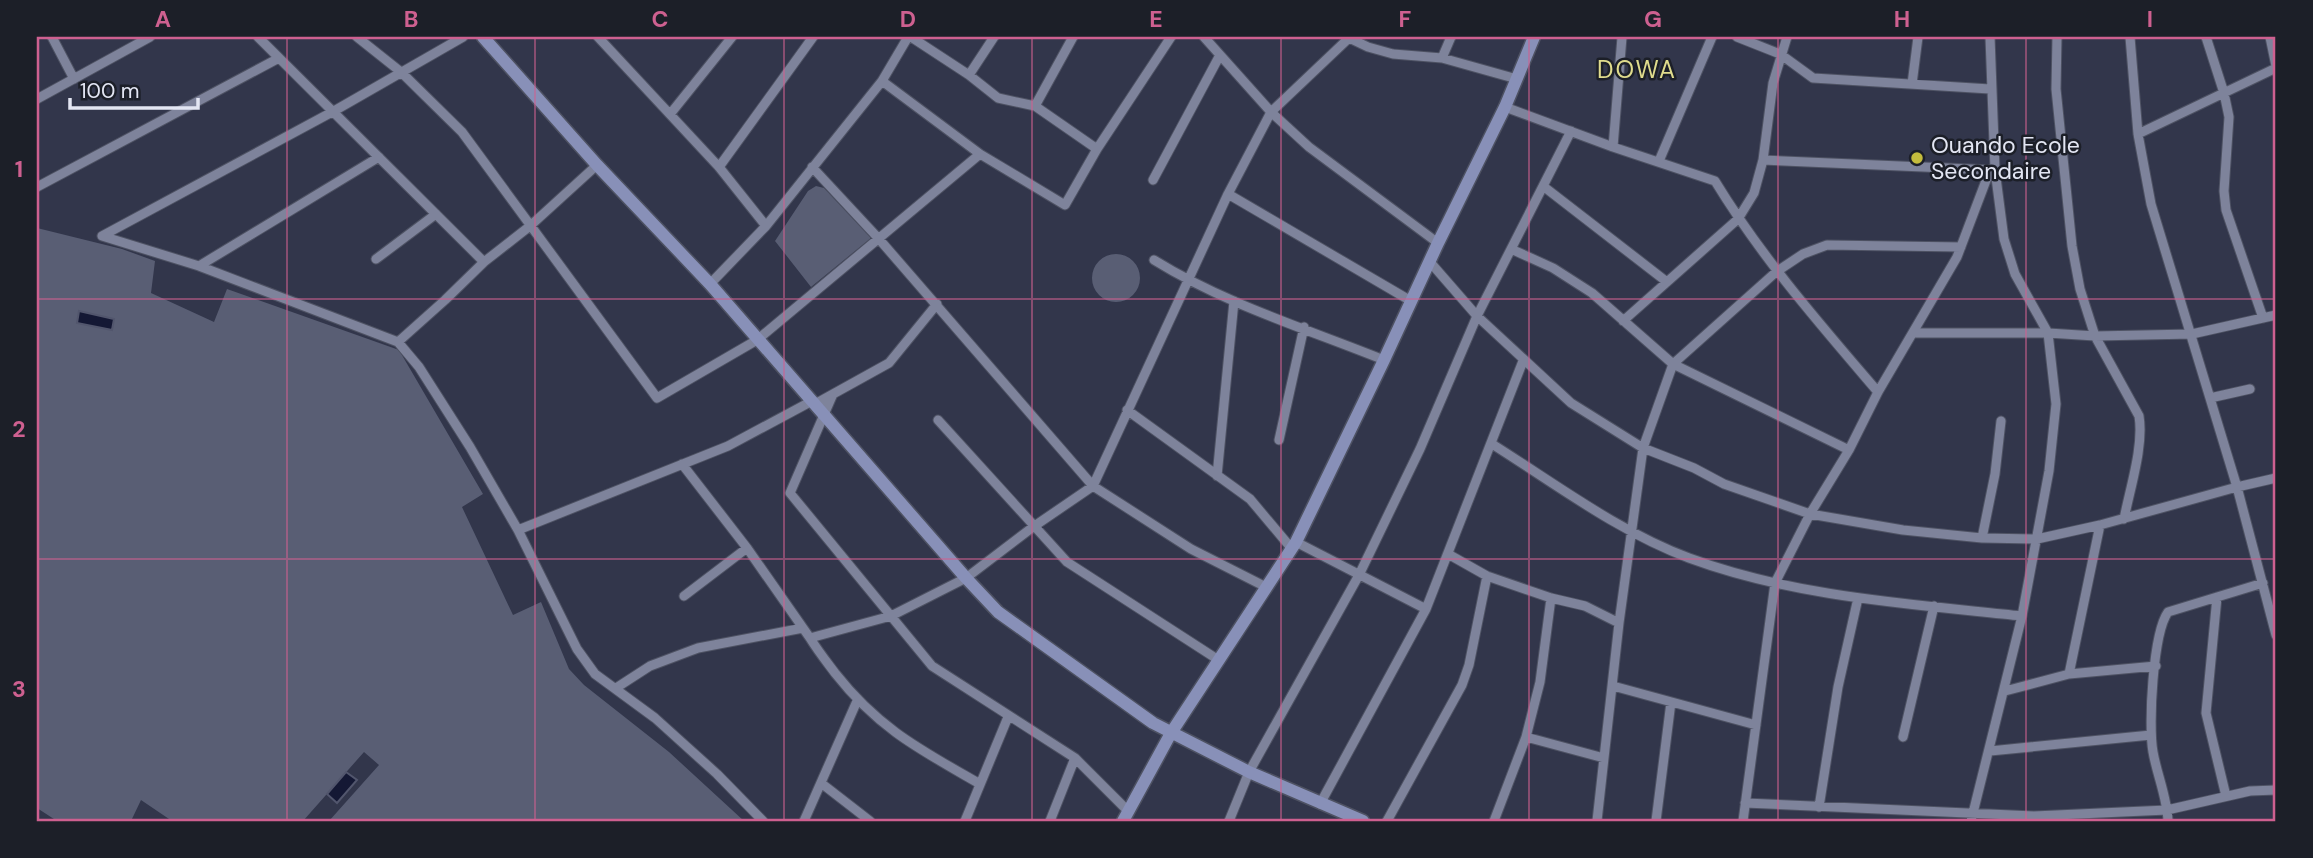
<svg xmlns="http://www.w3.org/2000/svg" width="2313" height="858" font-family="'DM Sans',sans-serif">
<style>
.green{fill:#595e74}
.water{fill:#141834;stroke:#52566d;stroke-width:2}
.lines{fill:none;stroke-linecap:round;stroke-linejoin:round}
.street-casing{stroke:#4e5263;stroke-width:11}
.secondary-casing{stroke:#4e5263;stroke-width:15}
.street{stroke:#7e839b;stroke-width:9}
.secondary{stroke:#8890b8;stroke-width:12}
.grid{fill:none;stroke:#ce6090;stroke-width:2;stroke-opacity:0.55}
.poi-dot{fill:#c4bc3d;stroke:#1c1f28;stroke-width:2.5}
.labels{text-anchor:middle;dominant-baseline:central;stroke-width:5;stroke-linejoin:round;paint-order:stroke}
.poi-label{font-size:23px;fill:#e3e6f3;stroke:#1c1f28;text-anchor:start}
.neighbourhood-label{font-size:24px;letter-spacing:2px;fill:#e0dc8d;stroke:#1c1f28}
.neatline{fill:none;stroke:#ce6090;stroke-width:2.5}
.grid-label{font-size:23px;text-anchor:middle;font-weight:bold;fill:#ce6090}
</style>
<rect width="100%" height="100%" fill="#32364b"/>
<path class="green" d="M816 186 824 188 871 238 811 287 775 241 808 191Z
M37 228 122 249 155 261 151 293 214 322 227 289 399 350 483 494 462 507 513 615 541 602 569 669 584 685 669 752 744 821H329L379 765 364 752 303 821H172L141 800 131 821H57L37 808Z
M1092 278a24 24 0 1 1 48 0a24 24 0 1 1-48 0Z"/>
<path class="water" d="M79 311 114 319 112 330 77 323Z
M346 772 357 780 337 803 327 794Z"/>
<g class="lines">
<g class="street-casing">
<path id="street" d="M52 37 74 79
M258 37 484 262
M357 37 401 72 462 132 657 398 757 340 980 154
M598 37 719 167 766 226
M911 37 969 75 998 98 1035 106 1097 149
M1204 37 1271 112 1309 147 1438 243
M1347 37 1368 47 1393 54 1442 58 1517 79
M1737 37 1780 54 1813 78 1990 89
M2057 37 2056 89 2072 246 2080 289 2095 336 2139 416C2144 446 2130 488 2124 519
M2130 37 2138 134 2151 204 2237 487 2276 635
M2206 37 2224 93 2229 117 2224 191 2226 210 2263 318
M2270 37 2276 66
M1442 58 1451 37
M969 75 994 37
M882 81 980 154 1065 205 1097 149 1171 37
M1912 84 1918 37
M37 99 150 37
M1035 106 1073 37
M1505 107 1613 147 1715 181C1762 258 1819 323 1878 392
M671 113 732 37
M2138 134 2276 68
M1613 147 1622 37
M1763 160 1993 170
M1659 161 1712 37
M719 167 813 37
M812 167 879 239 1093 486 1191 549 1266 587
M1153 180 1220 55
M1543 186 1667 282
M37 187 279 58
M1228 194 1411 301
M102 236 199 266 398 342 419 367 470 447 518 530 577 649 595 674 655 718 717 774 763 821
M102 236 334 111 463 37
M1511 249 1553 268 1592 293 1673 364 1849 450
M376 259 436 214
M1154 260C1225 304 1307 329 1384 360
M1430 262 1477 316 1571 403 1643 448 1694 468 1724 484 1810 514 1903 530 1982 538 2037 539 2100 525 2237 487 2276 478
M199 266 379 157
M710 284 766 226 882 81 908 37
M1623 321 1738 219 1754 193 1763 160 1773 83 1787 37
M1914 333H2048L2095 336 2192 334 2276 315
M398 342 445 300 484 262 530 226 597 165
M833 394 790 493 932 666 1075 758 1128 811
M2210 398 2250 389
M815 404 889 363 937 304
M1127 410 1250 499 1292 549
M938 420 1067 562 1217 659
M1279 440 1304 327
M1492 444C1554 483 1619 532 1689 558 1795 597 1910 604 2022 616
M682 464 747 548 810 638C818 651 826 661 835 673 879 729 921 750 980 784
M1217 476 1234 301
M518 530 728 446 812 401
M1982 538 1995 474 2001 421
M1296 542 1426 609
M1448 554 1487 576 1551 598 1585 606 1619 623
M684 596 747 548
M2217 597 2206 713 2226 796
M810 638 891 616 966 578 1033 527 1093 486 1228 194 1271 112 1350 37
M2069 674 2100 525
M1613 686 1756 725
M616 688 650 666 698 648 803 628
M2005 691 2069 674 2156 666
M1526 737 1604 758
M1903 737 1934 606
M1990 751 2151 735
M821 783 870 821
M1745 803 2034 816 2167 810 2250 791 2276 790
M1320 804 1426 609 1523 361
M1819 807 1838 687 1858 598
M804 821 857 701
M965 821 1008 717
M1050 821 1075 758
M1229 821 1249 772 1359 575 1420 449 1477 316 1571 131
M1387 821 1462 685 1469 665 1487 576
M1494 821 1526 737 1540 682 1551 598
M1597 821 1619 623 1643 448 1673 364 1776 272 1803 254 1827 245 1961 247
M1656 821 1671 702
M1743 821 1775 583 1810 514 1849 450 1878 392 1957 257 1990 170
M1971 821 2022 616 2049 471 2056 404 2048 333 2015 274 2004 239 1995 170 1990 37
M2168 821C2167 797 2157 775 2153 752 2148 725 2153 633 2168 612L2263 583"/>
</g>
<g class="secondary-casing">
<path id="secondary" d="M483 37 597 165 710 284 966 578 998 612 1153 723 1249 772 1363 821
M1123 821 1171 733 1296 542 1384 360 1438 243 1505 107 1534 37"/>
</g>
<use href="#street" class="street"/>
<use href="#secondary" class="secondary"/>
</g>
<path class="grid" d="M287 37V821M535 37V821M784 37V821M1032 37V821M1281 37V821M1529 37V821M1778 37V821M2026 37V821M37 299H2276M37 559H2276"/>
<circle class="poi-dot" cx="1917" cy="158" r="7"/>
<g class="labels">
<g class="poi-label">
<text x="1931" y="145">Ouando Ecole<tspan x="1931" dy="26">Secondaire</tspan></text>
</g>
<g class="neighbourhood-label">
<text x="1637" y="69">DOWA</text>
</g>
</g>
<rect width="2313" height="858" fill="none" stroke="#1c1f28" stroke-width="77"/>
<path d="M70 98v10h128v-10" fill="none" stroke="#e3e6f3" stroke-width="3.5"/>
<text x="80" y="98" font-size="21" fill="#e3e6f3" stroke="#1c1f28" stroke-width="5" paint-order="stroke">100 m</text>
<rect x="38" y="38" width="2236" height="782" class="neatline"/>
<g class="grid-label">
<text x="163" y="27">A</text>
<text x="411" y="27">B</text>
<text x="660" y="27">C</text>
<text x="908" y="27">D</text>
<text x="1156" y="27">E</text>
<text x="1405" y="27">F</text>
<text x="1653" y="27">G</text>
<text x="1902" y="27">H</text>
<text x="2150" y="27">I</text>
<text x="19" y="177">1</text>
<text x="19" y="437">2</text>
<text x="19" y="697">3</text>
</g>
</svg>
